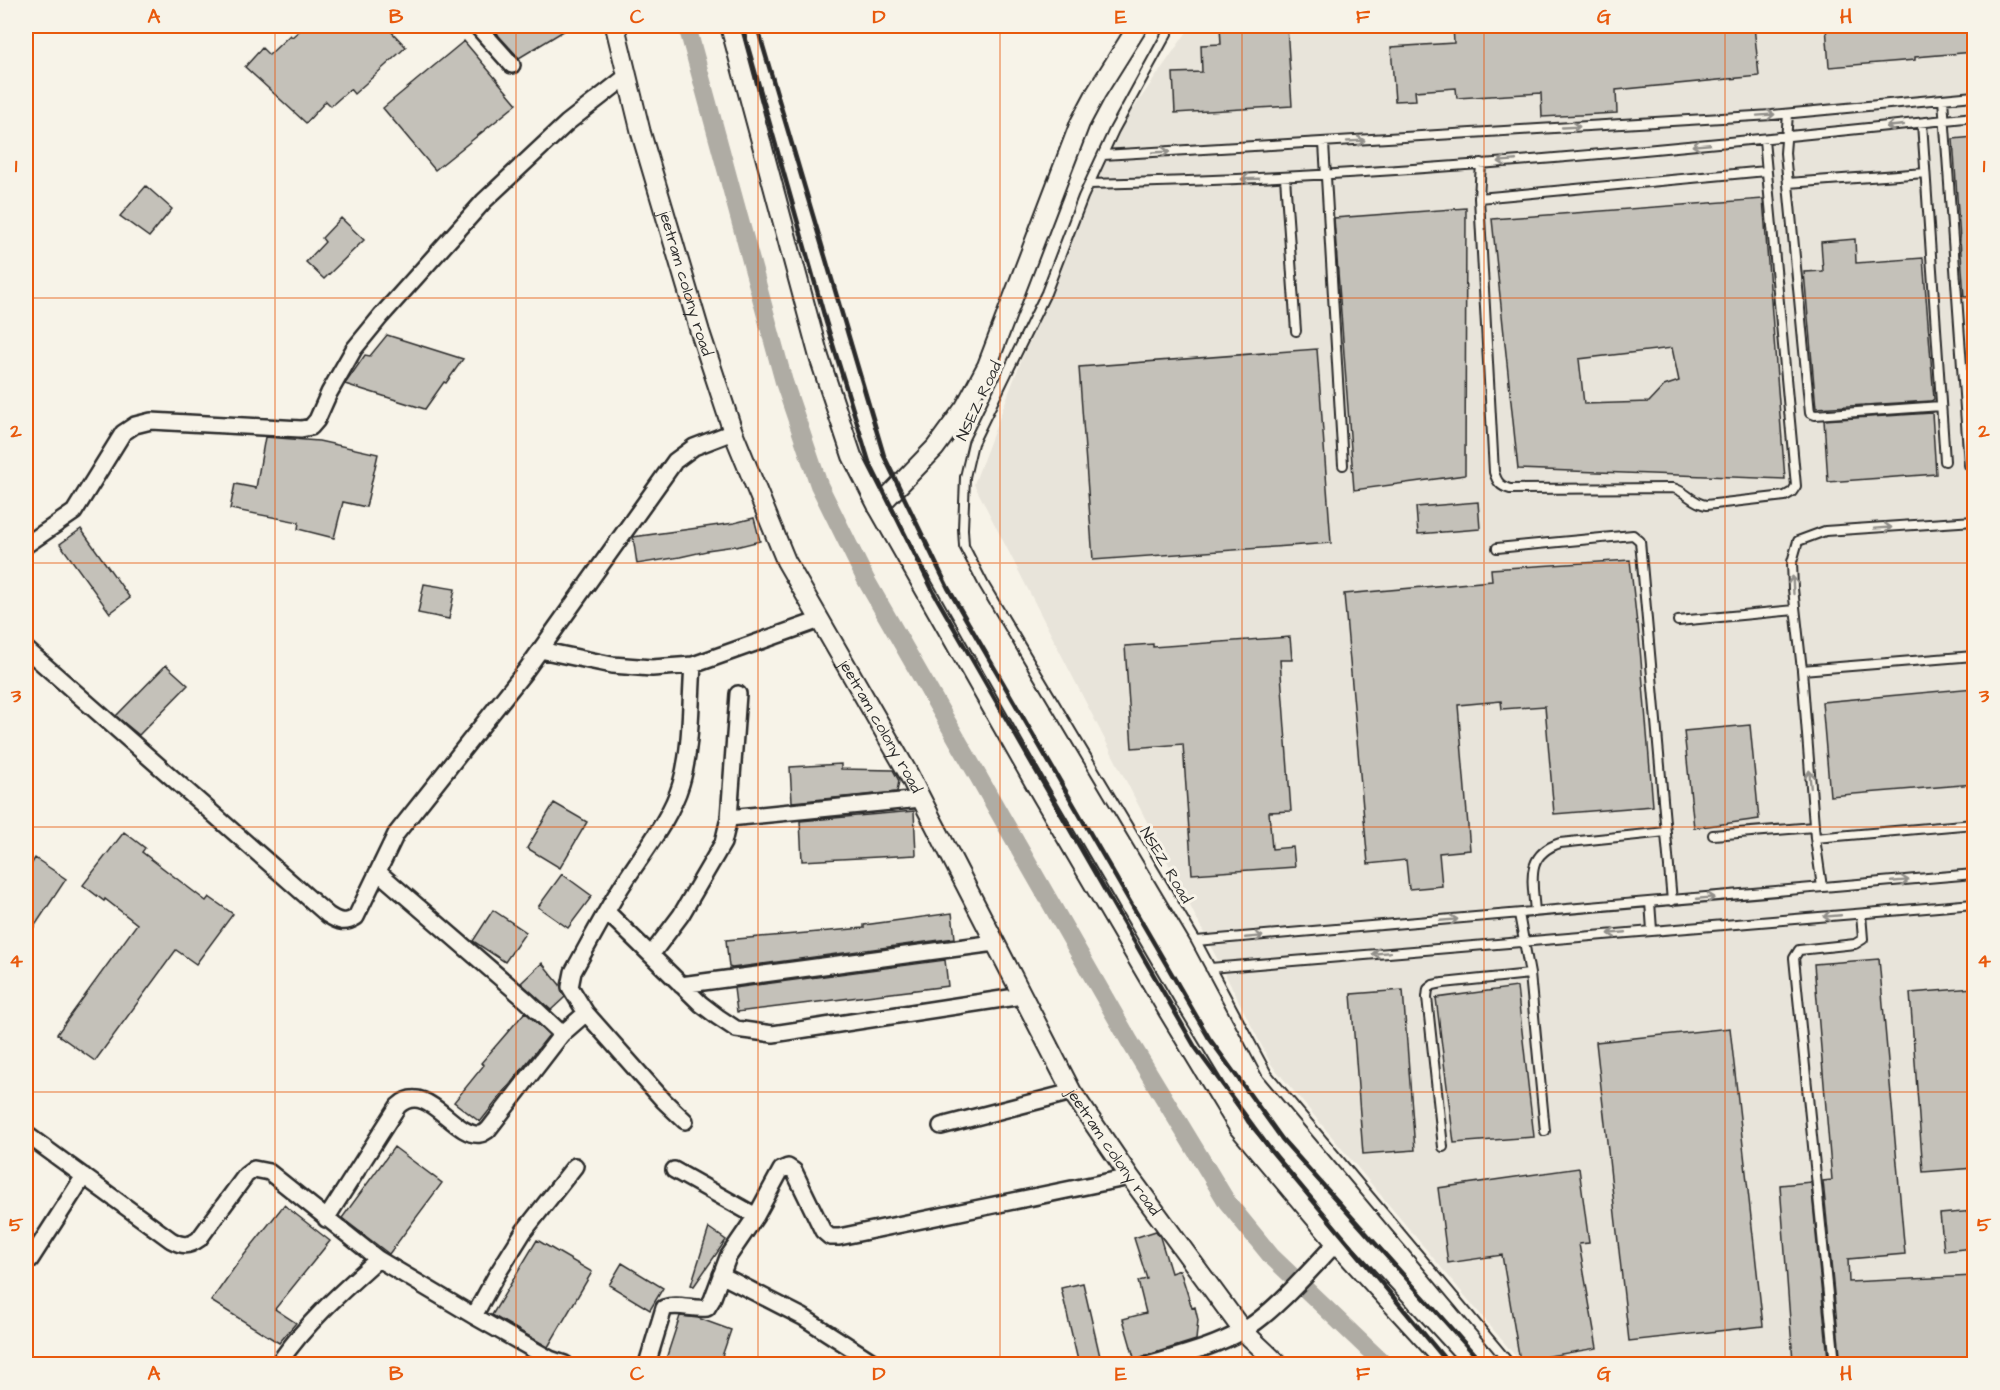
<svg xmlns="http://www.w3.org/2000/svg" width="2000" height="1390" font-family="'Architects Daughter',sans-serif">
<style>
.built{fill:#e8e4da}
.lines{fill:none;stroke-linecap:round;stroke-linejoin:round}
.canal{stroke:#afaca4;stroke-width:18}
.building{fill:#c4c1b9;stroke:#2b2b2b;stroke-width:1.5;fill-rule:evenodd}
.service-casing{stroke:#2b2b2b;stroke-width:12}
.minor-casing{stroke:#2b2b2b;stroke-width:20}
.tertiary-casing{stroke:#2b2b2b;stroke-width:22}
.service{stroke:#f7f3e8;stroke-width:8}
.minor{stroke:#f7f3e8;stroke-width:15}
.tertiary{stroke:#f7f3e8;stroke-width:18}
.rail{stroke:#2b2b2b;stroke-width:4.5}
.oneway{stroke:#918f8a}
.grid{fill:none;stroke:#e8590c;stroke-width:1.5;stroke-opacity:0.55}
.labels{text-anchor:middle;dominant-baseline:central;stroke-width:6;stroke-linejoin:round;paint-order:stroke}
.street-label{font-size:16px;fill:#2b2b2b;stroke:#f7f3e8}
.neatline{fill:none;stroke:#e8590c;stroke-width:2}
.grid-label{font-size:20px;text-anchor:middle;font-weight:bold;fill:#e8590c}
</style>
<rect width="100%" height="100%" fill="#f7f3e8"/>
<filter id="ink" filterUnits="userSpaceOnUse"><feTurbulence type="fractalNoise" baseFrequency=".0167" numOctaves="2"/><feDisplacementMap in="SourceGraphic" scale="12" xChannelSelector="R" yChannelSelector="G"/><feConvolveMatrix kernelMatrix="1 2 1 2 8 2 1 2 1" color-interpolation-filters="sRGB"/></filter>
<g filter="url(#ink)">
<path class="built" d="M1191 26H1974V1364H1522L1271 1064 974 484 1047 293 1122 125Z"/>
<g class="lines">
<path class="canal" d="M687 26 784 382 819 485 866 580 1130 1042 1227 1202 1271 1256 1384 1364"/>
</g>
<path class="building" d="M305 26H386L406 47 354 94 350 89 331 106 326 101 306 123 245 67 262 48 269 55 290 35 292 37Z
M493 26H572L519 58 499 36Z
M1220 26H1287L1292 106 1175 113 1173 73 1202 72 1201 45 1221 44Z
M1453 26H1754L1759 76 1616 90 1617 113 1542 117 1541 93 1457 98 1456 88 1415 91 1416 100 1395 101 1391 47 1454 43Z
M1826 26H1974V52L1915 57V60L1829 67Z
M464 41 517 104 435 170 383 108Z
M1974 137V297H1964L1953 139Z
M146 186 172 209 149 237 120 216Z
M1763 199 1785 479 1518 469 1492 219ZM1672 348 1679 381 1664 386 1649 402 1584 404 1579 359Z
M1466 208 1465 475 1354 490 1334 218Z
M341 218 364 240 324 279 306 262 325 242 322 238Z
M1855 239 1856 263 1923 258 1934 399 1931 401 1816 408 1804 272 1823 271 1821 242Z
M387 335 463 359 446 383 444 382 425 409 345 384 365 355 370 356Z
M1317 349 1331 543 1093 560 1079 367Z
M1932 413 1936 474 1828 482 1824 420Z
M265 437 319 441 378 454 366 507 343 502 334 538 298 529 299 522 230 509 235 484 256 488Z
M1478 502 1480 529 1418 534 1416 507Z
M754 518 760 541 736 547 735 546 707 550V551L680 557 637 564 633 537 734 523Z
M81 529 130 598 110 613 60 544Z
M1630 560 1637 624H1638L1653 806 1554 814 1545 706 1502 709 1501 701 1458 705 1470 850 1439 853 1442 886 1409 889 1406 860 1368 864 1344 594 1492 581 1491 569Z
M424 584 455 589 449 619 418 613Z
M1290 637 1292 660H1280L1291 811 1269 812 1272 849 1293 847 1295 867 1192 874 1183 744 1132 748 1125 646 1153 644V647Z
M166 665 188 685 139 735 116 716Z
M1974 688V784L1830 796 1822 702Z
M1750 725 1759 819 1694 828 1684 731Z
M841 764V769L893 770 899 781 897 792 792 802 790 767Z
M554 803 587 822 560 868 527 848Z
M914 811 916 855 802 861 800 821Z
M124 832 145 848 142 852 206 901 209 897 233 914 196 964 176 950 95 1061 57 1034 137 924 105 899 104 901 83 885Z
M35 858 66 879 26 939V873Z
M562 874 592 896 568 928 538 907Z
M493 910 526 932 505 962 473 941Z
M952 913 955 938 732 968 729 967 726 940 864 928V925Z
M1879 959 1905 1254 1848 1259 1849 1282 1974 1276V1363L1841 1365 1823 1181 1832 1180 1814 964Z
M945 960 948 986 737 1012 734 988Z
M542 963 560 985 565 997 551 1010 521 983Z
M1517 987 1534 1137 1454 1143 1436 998Z
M1974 988V1168L1923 1172 1910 993Z
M1403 990 1415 1150 1363 1154 1351 994Z
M525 1012 549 1035 480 1122 454 1102 484 1065 481 1063Z
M1730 1028 1763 1326 1629 1341 1596 1042Z
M394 1147 442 1183 389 1254 342 1218Z
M1579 1168 1589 1243 1579 1244 1597 1348 1520 1361 1502 1255 1448 1263 1438 1188Z
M1811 1182 1828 1359 1793 1361 1780 1185Z
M284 1205 330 1241 275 1309 296 1323 279 1343 211 1301 237 1264Z
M1974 1211V1248L1944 1251 1940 1214Z
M709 1228 726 1240 694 1286 691 1285Z
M1156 1231 1160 1237 1171 1273 1180 1270 1192 1308 1195 1307 1198 1320 1196 1340 1148 1355 1135 1361 1123 1319 1146 1313 1138 1281 1147 1279 1134 1238Z
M537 1240 592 1272 548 1347 492 1315Z
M622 1263 663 1288 650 1310 609 1285Z
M1083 1283 1102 1365H1079L1061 1288Z
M680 1316 698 1318 731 1330 719 1365H664Z"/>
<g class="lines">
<g class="service-casing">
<path id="service" d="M1171 26 1114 130 1083 197 1046 293 973 443 965 477 963 529 964 546 984 585 1196 941 1267 1074 1510 1364
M1943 99 1969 465
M1788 114 1785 153 1810 413 1815 415 1941 406
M1922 123 1945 461
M1324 143 1343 465
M1103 155 1772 115 1974 96
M1481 163 1479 198 1494 472C1497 482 1500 486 1510 489L1673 488C1686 491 1692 503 1706 505L1785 496 1792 492 1796 486 1764 140
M1285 177 1296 331
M1788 183 1925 173
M1089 184C1385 178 1680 148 1974 117
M1479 198 1766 171
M1497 548 1633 535 1640 541 1672 901
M1678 621 1795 610
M1802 670 1974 656
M1713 835 1814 827
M1815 838 1974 824
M1822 887 1815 838 1802 670 1793 589 1792 562 1798 541 1825 531 1974 521
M1650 902 1652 930
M1535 912C1533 882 1524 855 1560 843L1666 832
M1519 914 1530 974 1545 1131
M1196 941 1974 874
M1210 968 1974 904
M1443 1147 1427 997 1428 989 1433 985 1443 983 1530 974
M1835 1364 1794 958 1799 950 1855 944 1863 939 1861 914"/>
</g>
<g class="minor-casing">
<path id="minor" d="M477 26 512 65
M26 545 74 512 123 433 135 425 151 421 301 429 311 427 317 420 329 393 354 349 381 316 484 201 567 123 627 76
M26 649 328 915C339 922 345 924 356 917L396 834 526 670 675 461 694 447 733 432
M540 650 612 665 652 668 693 665 820 620
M729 818 921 799
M378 872 527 1001 562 1034
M607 912 701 1004 718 1017 736 1029 773 1034 1022 996
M651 955 681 915 723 843 729 818 738 694
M681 985 995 943
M586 1013 664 1101 685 1121
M941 1126 1072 1092
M26 1134 171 1240C182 1246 188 1247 199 1239L246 1175 254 1169 269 1172 378 1259 474 1316 550 1359 565 1364
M674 1170 756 1216
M326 1219 398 1106C427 1079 454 1138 480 1134 483 1134 485 1132 488 1130L562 1034 586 1013 570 987 573 972C588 945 602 918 618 892 638 859 670 821 681 784 692 747 690 704 693 665
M30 1260 84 1176
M721 1275 803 1317 876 1364
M474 1316 496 1276 524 1231 575 1166
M278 1364C306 1323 341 1292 378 1259
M647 1364 664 1308C678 1303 693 1310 707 1308L712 1300 728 1257 756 1216 781 1170 788 1167 794 1171 823 1231 830 1237H839L1130 1177
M1151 1364C1181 1355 1214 1347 1242 1331 1272 1315 1311 1269 1336 1243"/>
</g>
<g class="tertiary-casing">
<g id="tertiary">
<path id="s1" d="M615 26 641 133 700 332 733 432 786 561 908 773 1072 1092 1130 1177 1243 1331 1278 1364"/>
<path d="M730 26 819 357 852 456 878 507 1041 794 1168 1011 1239 1128 1336 1243 1447 1364"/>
<path d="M878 507 935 448 965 407 987 366 1080 123 1096 93 1138 26"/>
</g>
</g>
<use href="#service" class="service"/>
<use href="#minor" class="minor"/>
<use href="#tertiary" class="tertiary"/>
<path class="rail" d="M742 26 826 322 869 462 935 595 1195 1047 1270 1149 1449 1364
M757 26 884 456 948 588 1209 1038 1282 1139 1483 1364"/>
</g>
<defs><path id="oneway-shaft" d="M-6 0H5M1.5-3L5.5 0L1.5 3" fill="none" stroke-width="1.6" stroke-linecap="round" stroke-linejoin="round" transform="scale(1.5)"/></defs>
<g class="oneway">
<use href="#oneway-shaft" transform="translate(1766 115) rotate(-4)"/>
<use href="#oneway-shaft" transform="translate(1895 126) rotate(174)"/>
<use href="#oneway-shaft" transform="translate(1571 127) rotate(-3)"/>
<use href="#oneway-shaft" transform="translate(1356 141) rotate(-3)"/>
<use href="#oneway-shaft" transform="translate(1701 145) rotate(175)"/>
<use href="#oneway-shaft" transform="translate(1161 152) rotate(-3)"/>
<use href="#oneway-shaft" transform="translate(1507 161) rotate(175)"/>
<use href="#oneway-shaft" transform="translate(1250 179) rotate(178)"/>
<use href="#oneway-shaft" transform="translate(1883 528) rotate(-4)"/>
<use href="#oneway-shaft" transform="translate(1793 585) rotate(-93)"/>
<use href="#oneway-shaft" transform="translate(1810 779) rotate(-95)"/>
<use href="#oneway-shaft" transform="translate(1900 881) rotate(-5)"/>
<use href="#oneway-shaft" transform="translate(1706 898) rotate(-5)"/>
<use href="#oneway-shaft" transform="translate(1832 916) rotate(175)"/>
<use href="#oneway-shaft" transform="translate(1449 920) rotate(-5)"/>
<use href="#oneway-shaft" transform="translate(1617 933) rotate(175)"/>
<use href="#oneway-shaft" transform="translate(1254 937) rotate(-5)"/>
<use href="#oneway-shaft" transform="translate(1381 953) rotate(175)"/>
</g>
</g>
<path class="grid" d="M275 26V1364M516 26V1364M758 26V1364M1000 26V1364M1242 26V1364M1484 26V1364M1725 26V1364M26 298H1974M26 563H1974M26 827H1974M26 1092H1974"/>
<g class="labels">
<g class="street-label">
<text stroke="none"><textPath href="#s1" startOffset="267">jeetram colony road</textPath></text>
<text transform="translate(979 401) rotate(-65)">NSEZ Road</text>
<text stroke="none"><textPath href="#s1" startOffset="753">jeetram colony road</textPath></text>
<text transform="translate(1166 865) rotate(59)">NSEZ Road</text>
<text stroke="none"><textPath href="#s1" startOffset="1239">jeetram colony road</textPath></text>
</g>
</g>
<rect width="2000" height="1390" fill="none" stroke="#f7f3e8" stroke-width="66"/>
<rect x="33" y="33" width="1934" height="1324" class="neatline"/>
<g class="grid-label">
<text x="154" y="23">A</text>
<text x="396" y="23">B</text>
<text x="637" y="23">C</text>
<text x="879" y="23">D</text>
<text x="1121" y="23">E</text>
<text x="1363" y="23">F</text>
<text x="1604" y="23">G</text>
<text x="1846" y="23">H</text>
<text x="16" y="172">1</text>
<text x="1984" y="172">1</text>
<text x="16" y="437">2</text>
<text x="1984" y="437">2</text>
<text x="16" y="702">3</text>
<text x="1984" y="702">3</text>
<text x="16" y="967">4</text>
<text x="1984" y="967">4</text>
<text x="16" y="1231">5</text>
<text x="1984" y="1231">5</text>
<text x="154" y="1380">A</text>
<text x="396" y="1380">B</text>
<text x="637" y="1380">C</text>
<text x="879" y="1380">D</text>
<text x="1121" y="1380">E</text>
<text x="1363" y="1380">F</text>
<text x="1604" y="1380">G</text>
<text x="1846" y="1380">H</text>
</g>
</svg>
